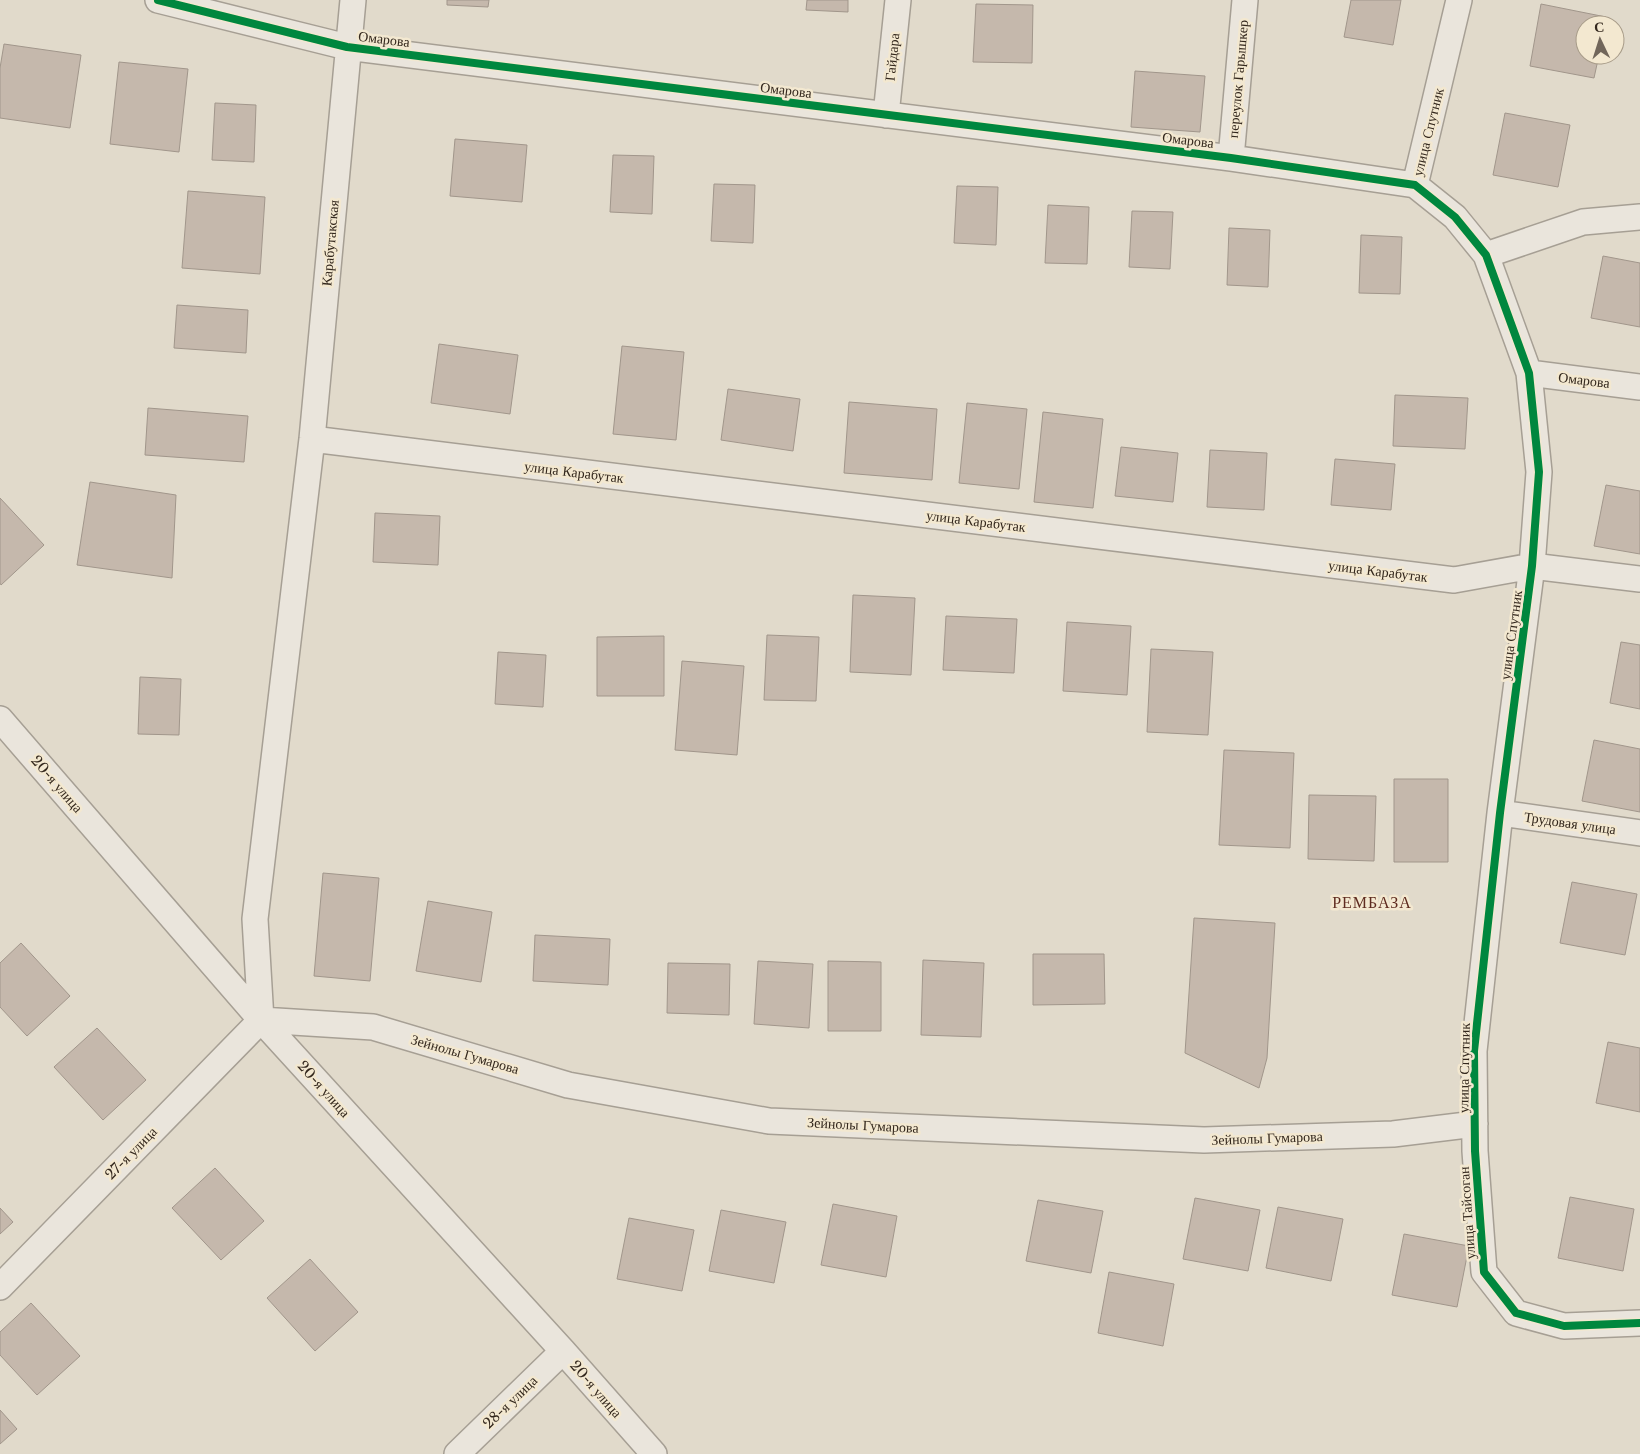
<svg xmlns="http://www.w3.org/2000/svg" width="1640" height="1454" font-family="'Libre Baskerville',serif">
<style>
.building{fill:#c5b8ac;stroke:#a1968b}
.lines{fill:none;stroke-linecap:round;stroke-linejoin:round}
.street-casing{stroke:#a69f94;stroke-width:28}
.street{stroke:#eae5dc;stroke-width:25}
.cycleway-casing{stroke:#f3e8d0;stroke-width:11}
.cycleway{stroke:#00873e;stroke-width:8}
.labels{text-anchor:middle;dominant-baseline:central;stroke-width:5;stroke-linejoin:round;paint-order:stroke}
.street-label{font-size:14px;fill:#34281d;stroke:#f3e8d0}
.quarter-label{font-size:16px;letter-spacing:1px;fill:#5e2b1f;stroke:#f3e8d0}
</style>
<rect width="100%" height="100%" fill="#e1dacb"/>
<path class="building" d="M447 0H489L488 7 447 5Z
M807 0H848V12L806 10Z
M1351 0H1401L1393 45 1344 37Z
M976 4 1033 5 1032 63 973 62Z
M1541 4 1606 17 1605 25H1585V55H1599L1594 78 1530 66Z
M4 44 81 55 70 128 0 118V68Z
M119 62 188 69 179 152 110 144Z
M1135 71 1205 76 1200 132 1131 127Z
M215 103 256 105 254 162 212 160Z
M1505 113 1570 125 1558 187 1493 175Z
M455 139 527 145 522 202 450 196Z
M613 155 654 156 652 214 610 212Z
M714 184 755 185 753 243 711 241Z
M957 186 998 187 996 245 954 243Z
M188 191 265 197 260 274 182 268Z
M1048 205 1089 207 1087 264 1045 263Z
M1132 211 1173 212 1170 269 1129 267Z
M1229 228 1270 230 1268 287 1227 285Z
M1361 235 1402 237 1400 294 1359 293Z
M1603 256 1640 263V327L1591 318Z
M177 305 248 310 246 353 174 348Z
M439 344 518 355 510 414 431 403Z
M622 346 684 352 676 440 613 434Z
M728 389 800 399 793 451 721 440Z
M1395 395 1468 398 1465 449 1393 446Z
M849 402 937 409 932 480 844 473Z
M967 403 1027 409 1019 489 959 483Z
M148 408 248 416 244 462 145 455Z
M1043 412 1103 419 1093 508 1034 502Z
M1121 447 1178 453 1173 502 1115 496Z
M1210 450 1267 453 1264 510 1207 507Z
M1335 459 1395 464 1391 510 1331 505Z
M90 482 176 495 172 578 77 565Z
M1606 485 1640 491V554L1594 546Z
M0 498 44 545 1 585 0 583Z
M375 513 440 516 438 565 373 562Z
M853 595 915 598 911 675 850 672Z
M946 616 1017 619 1014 673 943 670Z
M1067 622 1131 626 1127 695 1063 691Z
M767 635 819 637 816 701 764 700Z
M664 636V696H597V637Z
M1621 642 1640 645V709L1610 703Z
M1151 649 1213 652 1208 735 1147 732Z
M498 652 546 655 543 707 495 704Z
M682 661 744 666 737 755 675 750Z
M140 677 181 679 179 735 138 734Z
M1594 740 1640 749V812L1582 801Z
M1224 750 1294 753 1290 848 1219 845Z
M1394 779H1448V862H1394Z
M1309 795 1376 796 1374 861 1308 859Z
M323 873 379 878 370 981 314 976Z
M1572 882 1637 894 1625 955 1560 943Z
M428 901 492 912 481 982 416 971Z
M1194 918 1275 923 1267 1058 1259 1088 1185 1053Z
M535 935 610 939 608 985 533 981Z
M21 943 70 996 27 1036 0 1007V963Z
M1033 954H1104L1105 1004 1033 1005Z
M923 960 984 963 981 1037 921 1035Z
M758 961 813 964 809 1028 754 1024Z
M828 961 881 962V1031H828Z
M668 963 730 964 729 1015 667 1013Z
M97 1028 146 1080 103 1120 54 1067Z
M1608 1042 1640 1048V1112L1596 1103Z
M215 1168 264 1221 221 1260 172 1208Z
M1570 1197 1634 1209 1623 1271 1558 1258Z
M1195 1198 1260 1210 1248 1271 1183 1259Z
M1038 1200 1103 1211 1091 1273 1026 1261Z
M833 1204 897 1216 886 1277 821 1265Z
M1278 1207 1343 1219 1331 1281 1266 1268Z
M0 1208 13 1222 0 1234Z
M721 1210 786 1222 774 1283 709 1271Z
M629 1218 694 1230 682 1291 617 1279Z
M1404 1234 1469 1246 1457 1307 1392 1295Z
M310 1259 358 1312 315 1351 267 1298Z
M1109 1272 1174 1284 1163 1346 1098 1333Z
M31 1303 80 1356 37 1395 0 1355V1332Z
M0 1410 17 1429 0 1444Z"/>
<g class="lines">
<g class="street-casing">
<path id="street" d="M158 0 347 47 1231 158 1415 185 1455 217 1486 255 1529 373 1539 472 1532 566 1500 813 1474 1051 1475 1151 1484 1272 1516 1313 1564 1326 1640 1323
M886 115 898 0
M1231 158 1245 0
M1415 185 1459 0
M1486 255 1583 222 1640 217
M1529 373 1640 387
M312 439 1454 580 1532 566 1640 579
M0 719 261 1020 563 1351 654 1454
M1500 813 1640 833
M261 1020 373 1027 568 1085 769 1121 1204 1140 1393 1134 1475 1124
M261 1020 255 919 312 439 353 0
M0 1287 261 1020
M457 1454 563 1351"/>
</g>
<use href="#street" class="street"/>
<g class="cycleway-casing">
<path id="cycleway" d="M158 0 347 47 1231 158 1415 185 1455 217 1486 255 1529 373 1539 472 1532 566 1500 813 1474 1051 1475 1151 1484 1272 1516 1313 1564 1326 1640 1323"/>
</g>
<use href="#cycleway" class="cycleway"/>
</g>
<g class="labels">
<g class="street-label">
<text transform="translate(384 39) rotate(7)">Омарова</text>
<text transform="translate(892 57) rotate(-84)">Гайдара</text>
<text transform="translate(1238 79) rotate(-85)">переулок Гарышкер</text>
<text transform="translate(786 90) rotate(7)">Омарова</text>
<text transform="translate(1428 132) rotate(-76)">улица Спутник</text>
<text transform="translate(1188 140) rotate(7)">Омарова</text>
<text transform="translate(330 243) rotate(-85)">Карабутакская</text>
<text transform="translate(1584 380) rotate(7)">Омарова</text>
<text transform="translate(574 472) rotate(7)">улица Карабутак</text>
<text transform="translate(976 521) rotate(7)">улица Карабутак</text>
<text transform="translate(1378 571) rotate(7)">улица Карабутак</text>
<text transform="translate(1511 635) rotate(-82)">улица Спутник</text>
<text transform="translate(57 784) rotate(49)">20-я улица</text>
<text transform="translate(1570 823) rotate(8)">Трудовая улица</text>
<text transform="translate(465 1054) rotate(16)">Зейнолы Гумарова</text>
<text transform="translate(1464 1068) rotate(-89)">улица Спутник</text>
<text transform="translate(324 1089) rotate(48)">20-я улица</text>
<text transform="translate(863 1125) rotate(3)">Зейнолы Гумарова</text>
<text transform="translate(1267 1138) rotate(-2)">Зейнолы Гумарова</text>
<text transform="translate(131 1153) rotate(-46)">27-я улица</text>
<text transform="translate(1467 1213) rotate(-94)">улица Тайсоган</text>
<text transform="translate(596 1389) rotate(49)">20-я улица</text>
<text transform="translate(510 1402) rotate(-44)">28-я улица</text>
</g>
<g class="quarter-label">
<text x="1372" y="902">РЕМБАЗА</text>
</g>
</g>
<g transform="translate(1600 40) rotate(356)"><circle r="24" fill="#f3e8d0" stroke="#a79b88"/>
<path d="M0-4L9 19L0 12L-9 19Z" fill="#71665a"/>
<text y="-8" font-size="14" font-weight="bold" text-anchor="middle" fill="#34281d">С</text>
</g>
</svg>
